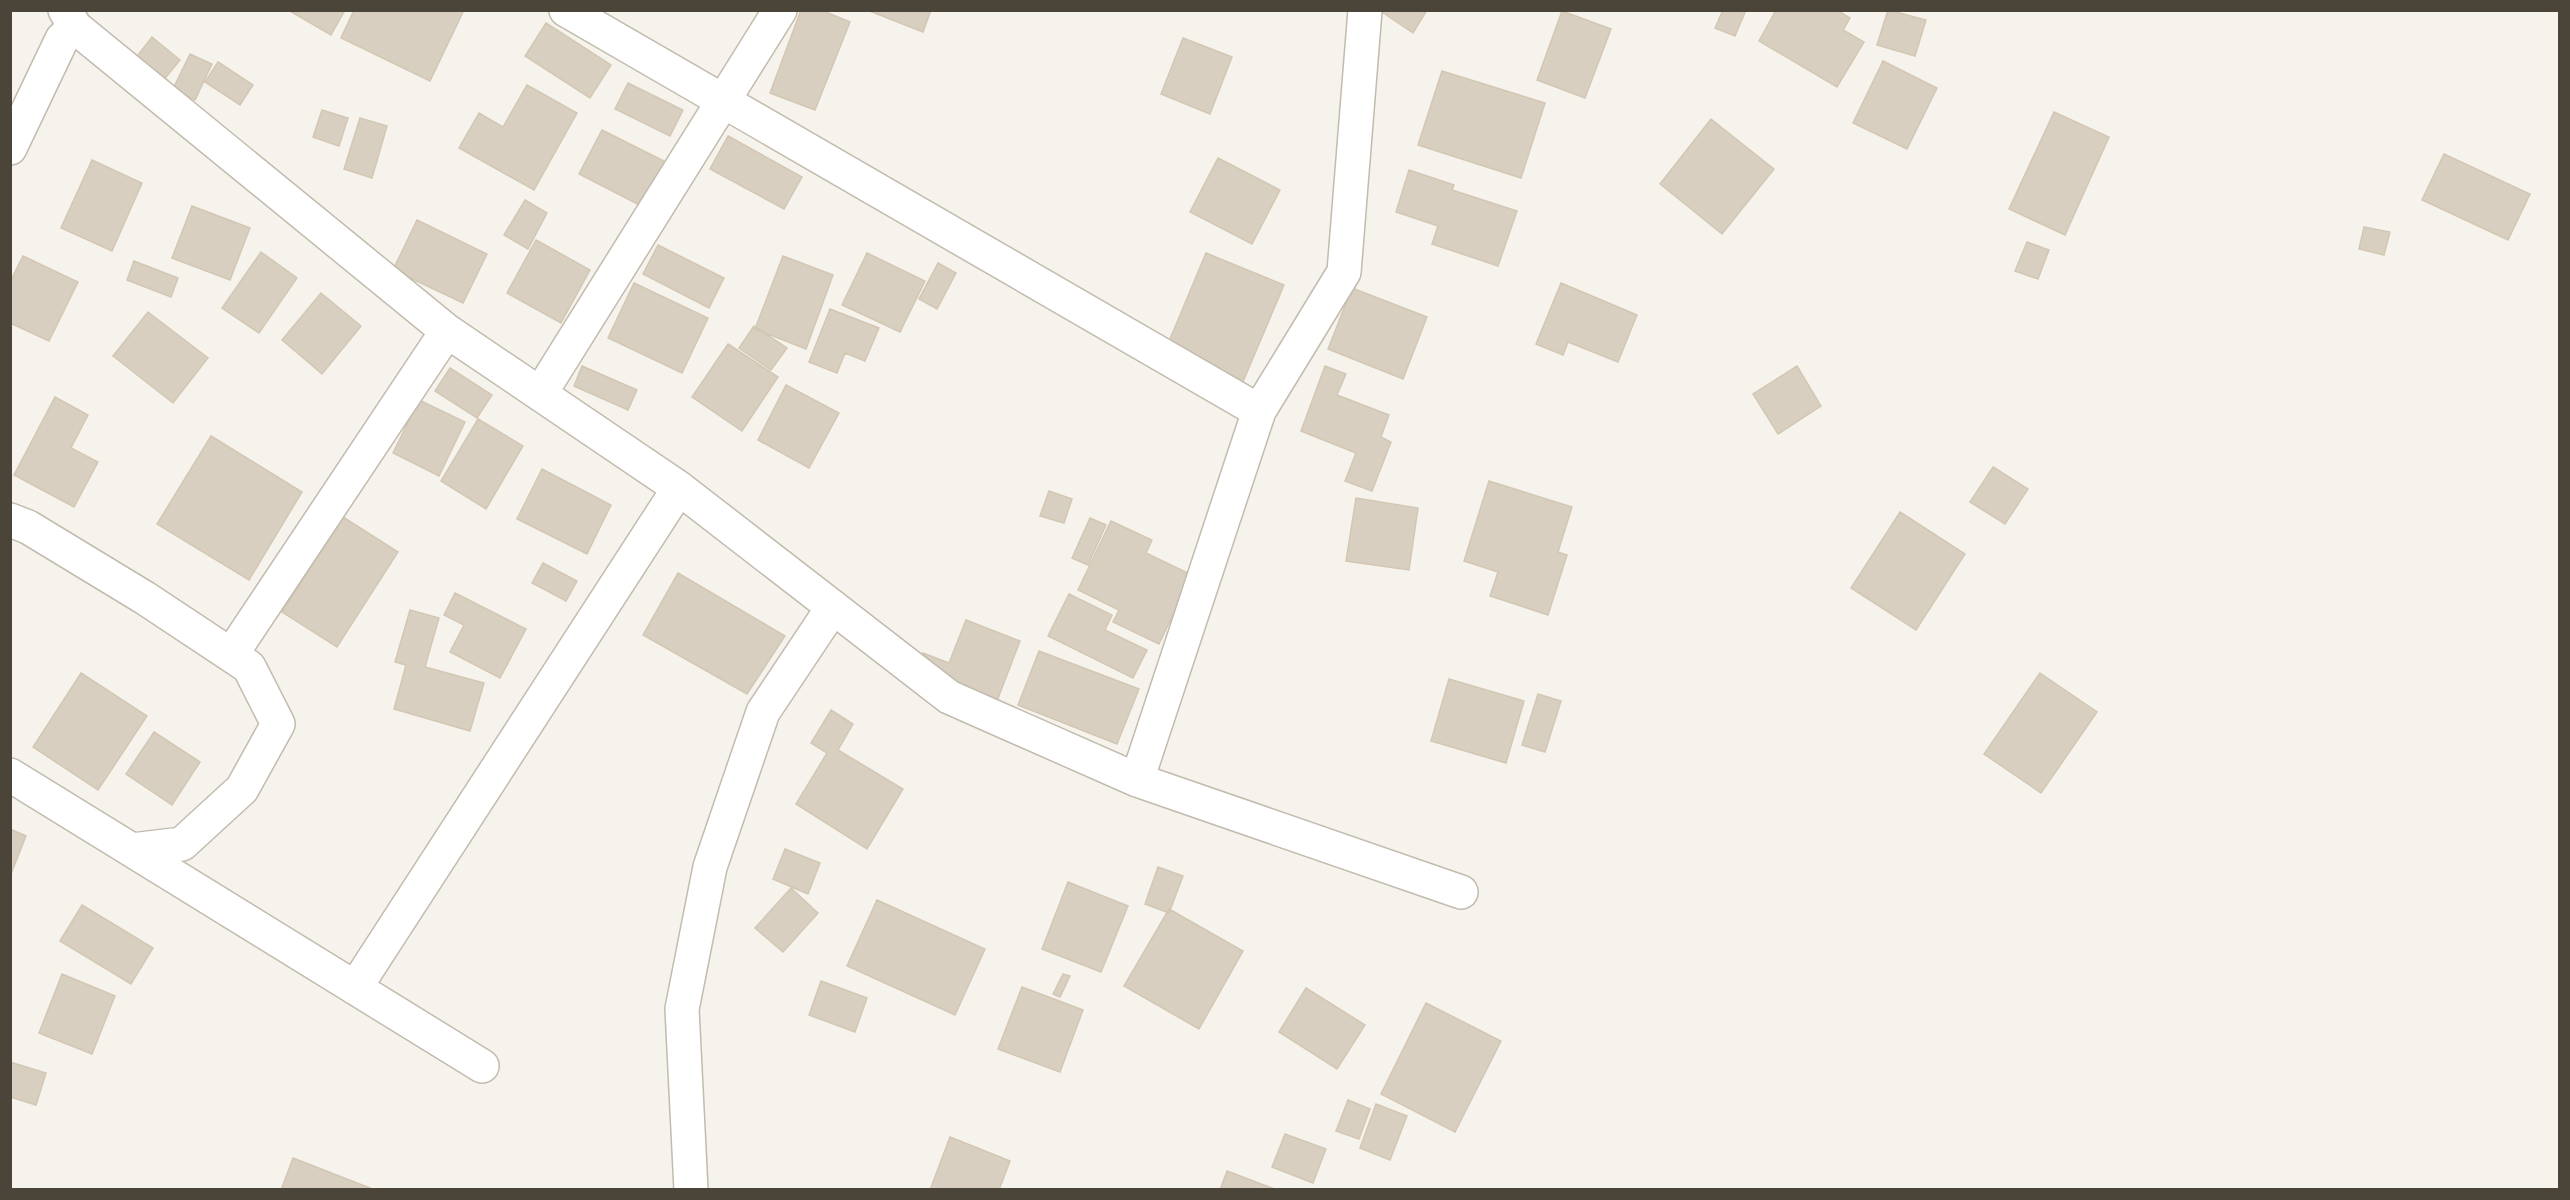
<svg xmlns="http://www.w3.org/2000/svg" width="2570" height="1200" font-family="'Varela Round',sans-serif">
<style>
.building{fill:#d8cfc1;stroke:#d3c7b4;stroke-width:1.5}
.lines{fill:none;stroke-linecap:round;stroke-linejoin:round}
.minor-casing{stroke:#c2bbae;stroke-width:36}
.minor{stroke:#fff;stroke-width:33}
</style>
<rect width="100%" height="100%" fill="#f6f3ec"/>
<path class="building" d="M288 10H345L331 35Z
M354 10H464L430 81 341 38Z
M801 10H821L850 22 815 110 770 93Z
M867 10H931L923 32Z
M1379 10H1427L1413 33Z
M1718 10H1746L1735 36 1715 28 1722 12Z
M1776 10H1837L1850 18 1843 30 1864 42 1837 87 1759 41Z
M1888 10 1926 20 1915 56 1877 45Z
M1562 11 1611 29 1585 98 1537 80Z
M546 23 611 65 590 98 525 56Z
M152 37 180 60 162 82 134 60Z
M1183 38 1232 57 1210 114 1161 94Z
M190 54 212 64 195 100 173 89Z
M1883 61 1937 88 1907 149 1853 123Z
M218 62 253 85 240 105 205 82Z
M1442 71 1545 103 1521 178 1418 145Z
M628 83 683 110 670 136 615 109Z
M527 85 577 113 534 190 459 148 479 113 503 127Z
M322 110 348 118 339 146 313 137Z
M2054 112 2109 137 2065 235 2009 209Z
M360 118 387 126 372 178 344 169Z
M1711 119 1774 169 1722 234 1660 184Z
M602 130 674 166 651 211 579 174Z
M728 136 802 177 784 209 710 169Z
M2444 154 2530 194 2508 240 2422 200Z
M1218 158 1280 190 1252 244 1190 212Z
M92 160 142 183 112 251 61 228Z
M1409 170 1454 185 1452 190 1517 211 1498 266 1432 244 1438 226 1396 212Z
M525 200 547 213 528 249 504 235Z
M192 206 250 228 230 280 172 258Z
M417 220 487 254 463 303 393 270Z
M2364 227 2390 232 2384 255 2359 249Z
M536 240 590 270 561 323 507 293Z
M2027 242 2049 250 2038 279 2015 271Z
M658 245 724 278 709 308 643 274Z
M261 252 297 278 259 333 222 308Z
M867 253 925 281 900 332 842 305Z
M1206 253 1284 285 1239 391 1162 358Z
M23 256 78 282 49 341 10 323V282Z
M783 256 833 275 806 349 755 329Z
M134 261 178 278 171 297 127 280Z
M938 263 956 273 937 309 919 299Z
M634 283 708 318 682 373 608 338Z
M1561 283 1637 315 1618 362 1568 342 1563 355 1536 344Z
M1352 288 1427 317 1403 379 1328 349Z
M321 293 361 326 322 374 282 340Z
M830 309 879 328 865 361 845 353 837 373 809 362Z
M148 312 208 358 173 403 113 356Z
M754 326 787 348 771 370 739 348Z
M728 344 778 377 742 431 692 397Z
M582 366 637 390 628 410 574 386Z
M1325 366 1346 374 1337 395 1389 415 1381 437 1391 442 1372 491 1345 481 1356 453 1301 431Z
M1797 366 1821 406 1778 434 1753 394Z
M450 368 492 395 477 418 435 391Z
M786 385 839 413 809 468 758 440Z
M55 397 88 415 71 448 98 462 74 507 14 475Z
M419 400 465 422 439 476 393 453Z
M478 419 523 446 486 509 441 481Z
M211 436 302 492 249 580 157 524Z
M1993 467 2028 489 2005 524 1970 502Z
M542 469 611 505 587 554 517 519Z
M1489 481 1572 507 1558 552 1567 555 1548 615 1490 596 1498 572 1464 561Z
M1049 491 1072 499 1064 523 1040 516Z
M1356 498 1418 508 1409 570 1346 561Z
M1900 512 1965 554 1916 630 1851 588Z
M343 517 398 552 337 647 282 612Z
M1090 518 1106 525 1088 565 1072 558Z
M1111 521 1152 540 1146 553 1192 575 1159 644 1113 622 1119 610 1078 590Z
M543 563 577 581 566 601 532 583Z
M678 573 785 636 747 694 643 635Z
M455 593 526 629 500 678 450 652 464 625 444 615Z
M1069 594 1112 615 1105 630 1147 650 1133 678 1048 636Z
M410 610 439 618 425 667 484 683 470 731 394 709 406 665 395 662Z
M966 620 1020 641 997 701 911 685 923 653 949 663Z
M1039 651 1139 689 1117 744 1018 705Z
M81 673 147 716 98 790 33 747Z
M2040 673 2097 712 2041 793 1984 754Z
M1449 679 1524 701 1506 763 1431 741Z
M1538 694 1561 701 1545 752 1522 745Z
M831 710 853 724 838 750 903 789 867 849 796 804 827 753 811 743Z
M154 732 200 762 172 805 126 774Z
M10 829 26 836 11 874H10Z
M785 849 820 863 808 894 773 879Z
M1158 867 1183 876 1169 913 1145 904Z
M1068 882 1128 906 1101 972 1042 949Z
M791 888 818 913 783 952 755 928Z
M877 900 985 949 955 1015 847 966Z
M82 905 153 948 131 984 60 941Z
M1169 909 1243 951 1199 1029 1124 986Z
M62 974 115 996 92 1054 39 1033Z
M1063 974 1070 976 1060 997 1053 994Z
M821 981 867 998 855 1032 809 1015Z
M1022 987 1083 1010 1060 1072 998 1049Z
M1306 988 1365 1025 1337 1069 1279 1032Z
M1426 1003 1501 1041 1455 1132 1381 1094Z
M10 1062 46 1073 36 1105 10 1097Z
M1348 1100 1370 1109 1359 1139 1336 1131Z
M1376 1104 1407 1116 1390 1160 1360 1148Z
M1285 1134 1326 1149 1313 1183 1272 1167Z
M950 1137 1010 1161 999 1190H930Z
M293 1158 370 1188V1190H281Z
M1227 1171 1277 1190H1220Z"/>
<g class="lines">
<g class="minor-casing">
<path id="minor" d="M65 10 75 27 447 331 679 488 949 697 1137 780 1461 892
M566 10 1259 411
M10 148 62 39 75 27
M540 394 780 10
M10 520 28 527 145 598 249 667 278 724 242 789 182 844 132 850
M231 655 447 331
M10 775 482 1066
M1137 780 1259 411 1344 272 1365 10
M355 988 679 488
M691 1190 682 1009 710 867 763 712 833 607"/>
</g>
<use href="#minor" class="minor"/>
</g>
<rect width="2570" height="1200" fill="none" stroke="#4b4439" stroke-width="24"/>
</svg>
